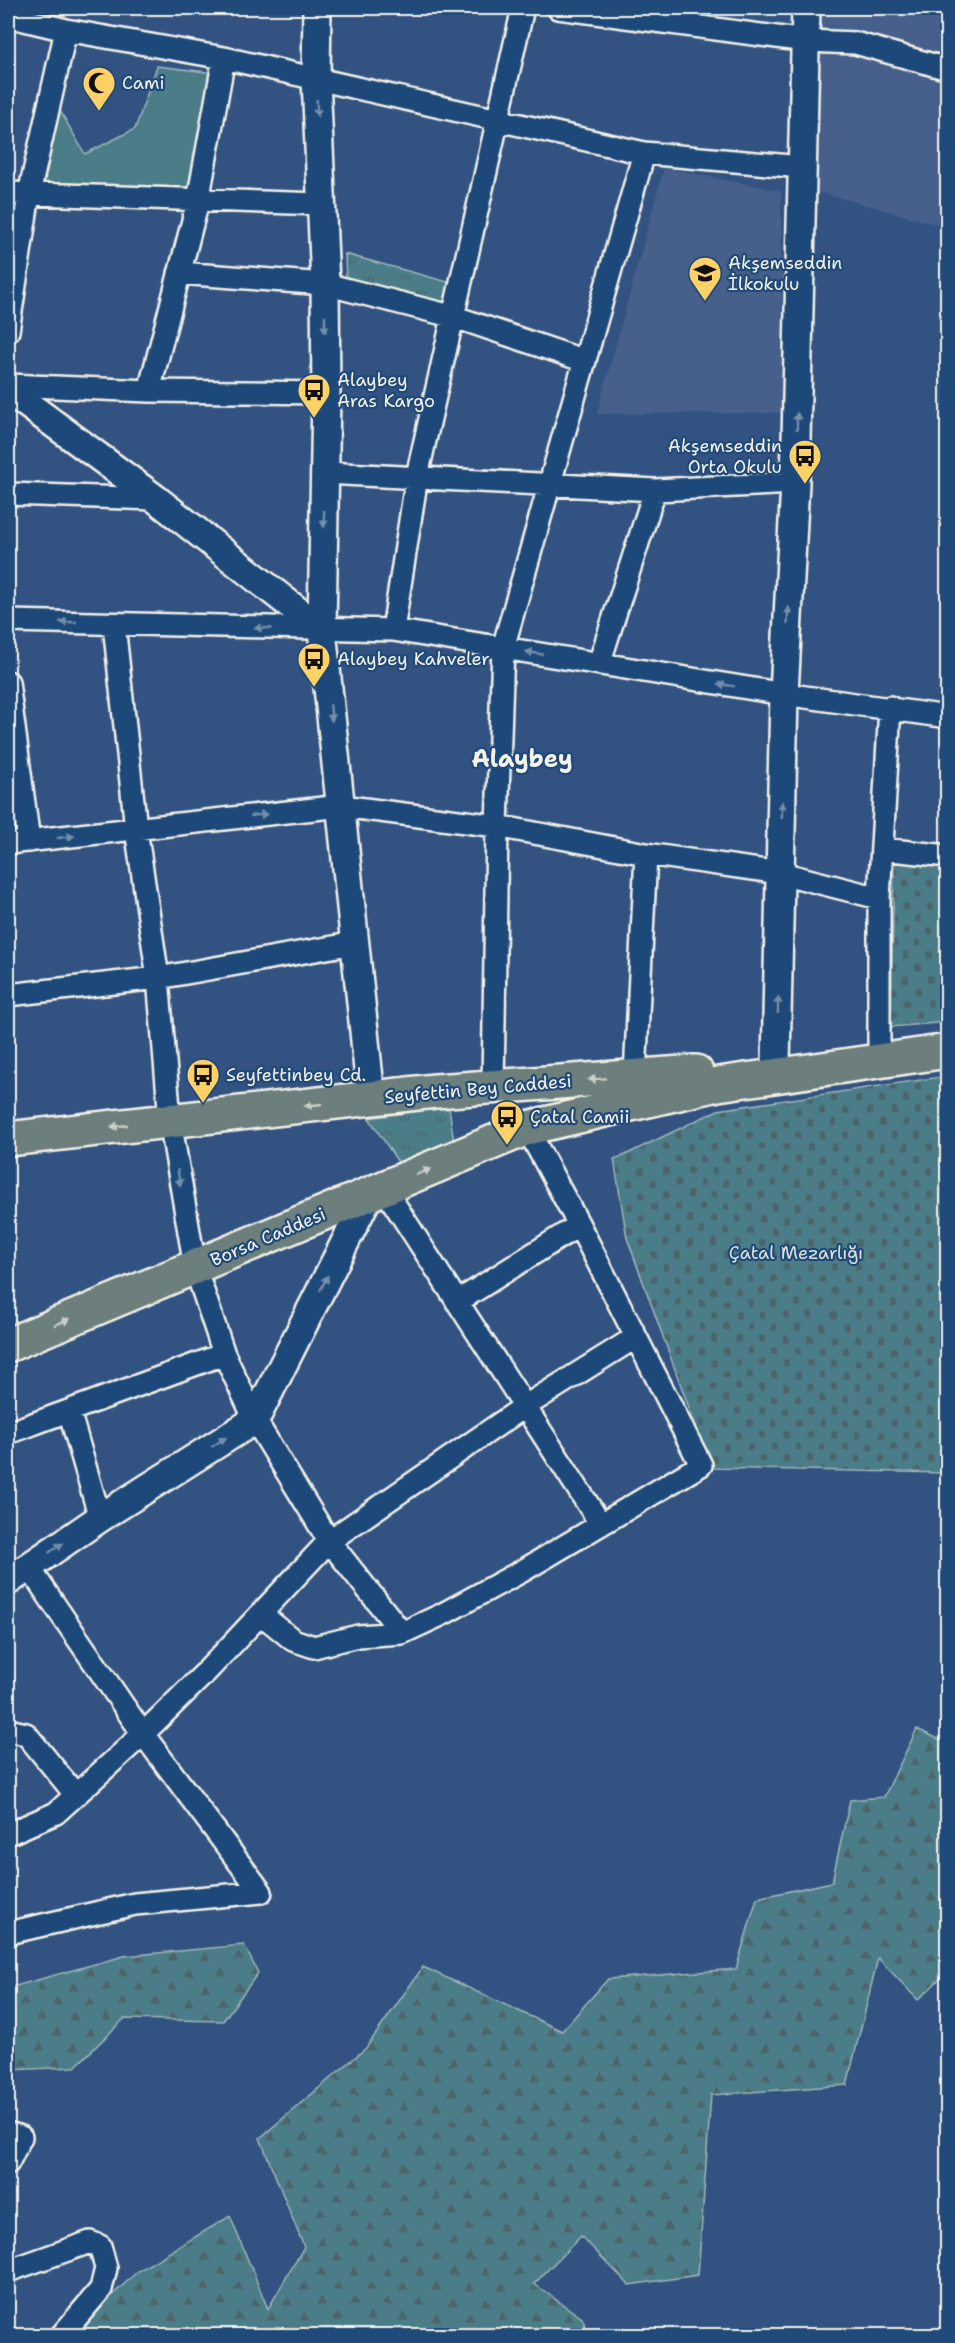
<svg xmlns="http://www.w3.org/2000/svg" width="955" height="2343" font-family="'Shantell Sans',sans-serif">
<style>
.built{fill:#465f8b}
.green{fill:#4c7d88;stroke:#a0b7b8;stroke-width:1.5}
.forest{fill:url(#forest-firs);stroke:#a0b7b8;stroke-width:1.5}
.cemetery{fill:url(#cemetery-stones);stroke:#a0b7b8;stroke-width:1.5}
.park{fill:url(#park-tufts);stroke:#a0b7b8;stroke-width:1.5}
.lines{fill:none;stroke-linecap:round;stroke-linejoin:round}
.minor-casing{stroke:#f4f1e8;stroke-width:26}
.tertiary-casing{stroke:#f4f1e8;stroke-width:32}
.primary-casing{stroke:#f4f1e8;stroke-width:38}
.minor{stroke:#1f4a7a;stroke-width:21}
.tertiary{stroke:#1f4a7a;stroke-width:27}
.primary{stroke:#6c7f7c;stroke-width:33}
.oneway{fill:#748da6}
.oneway2{fill:#cbcfc8}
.labels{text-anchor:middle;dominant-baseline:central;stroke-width:4.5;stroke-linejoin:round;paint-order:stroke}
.poi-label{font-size:18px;fill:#f4f1e8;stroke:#1f4a7a;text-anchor:start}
.street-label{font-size:18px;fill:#f4f1e8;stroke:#1f4a7a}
.park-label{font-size:18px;fill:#dbe0da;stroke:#1f4a7a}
.district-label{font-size:24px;font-weight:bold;fill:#f4f1e8;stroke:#1f4a7a}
</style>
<defs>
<pattern id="forest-firs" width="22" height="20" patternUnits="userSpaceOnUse" patternTransform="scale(1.5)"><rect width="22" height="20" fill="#4c7d88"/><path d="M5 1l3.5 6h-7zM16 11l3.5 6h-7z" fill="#4b656a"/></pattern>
<pattern id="cemetery-stones" width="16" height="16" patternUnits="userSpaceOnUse" patternTransform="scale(1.5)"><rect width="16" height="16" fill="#4c7d88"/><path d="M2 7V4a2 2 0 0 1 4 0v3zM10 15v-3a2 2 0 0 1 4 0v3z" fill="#4b656a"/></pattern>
<pattern id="park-tufts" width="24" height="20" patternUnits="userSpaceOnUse" patternTransform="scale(1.5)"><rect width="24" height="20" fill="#4c7d88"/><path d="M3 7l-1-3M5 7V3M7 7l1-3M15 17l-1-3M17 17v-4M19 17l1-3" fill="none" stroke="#4b656a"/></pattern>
</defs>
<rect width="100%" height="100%" fill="#325382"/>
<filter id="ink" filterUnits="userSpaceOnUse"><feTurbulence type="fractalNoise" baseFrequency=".0167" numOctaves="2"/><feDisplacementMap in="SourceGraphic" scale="12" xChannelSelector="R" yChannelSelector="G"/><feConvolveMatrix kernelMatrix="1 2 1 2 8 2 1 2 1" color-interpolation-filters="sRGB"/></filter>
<g filter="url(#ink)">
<path class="built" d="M819 8H947V227L814 191Z
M664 168 781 191 783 413 597 414Z"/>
<path class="green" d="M157 66 214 73 187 191 41 182 58 107 85 154 135 129Z"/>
<path class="forest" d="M917 1729 947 1743V1972L918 2000 878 1958 847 2085 711 2095 698 2275 629 2285 581 2236 534 2284 582 2318 589 2335 69 2336 138 2271 230 2216 268 2309 304 2247 260 2138 366 2048 423 1967 562 2031 608 1979 736 1969 757 1898 832 1882 850 1800 884 1797Z
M244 1945 258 1973 223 2021 124 2019 75 2067 8 2070V1988L124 1956Z"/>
<path class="cemetery" d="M894 859 947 865V1022L891 1027Z
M947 1076V1473L711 1468 627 1238 614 1159 623 1156 718 1110Z"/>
<path class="park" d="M345 254 459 285 451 310 346 282Z
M449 1107 454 1143 400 1165 369 1118Z"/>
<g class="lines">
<g class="minor-casing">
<path id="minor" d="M558 8 806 41 855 43 948 69
M8 16 66 30 224 58 644 153 802 167
M8 193 321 204
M179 273 325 284 455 317 585 361
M8 331 29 194 66 30
M8 385 149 391 326 393
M149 391 198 201 224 58
M325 473 655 490 795 483
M8 494 156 499
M8 621 393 630 784 694 948 717
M114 624 136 829 158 978 170 1120 195 1267 224 1354 255 1420 329 1541 402 1633
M393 630 417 476 523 8
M599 664 655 490
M8 682 29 841
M8 843 341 806 497 826 646 854 781 873 879 898
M882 849 948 856
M8 995 158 978 355 943
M879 1049V898L890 707
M493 1087 497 826 503 648 644 153
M638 1087 635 1076 646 854
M384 1188 600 1523
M457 1302 579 1225
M69 1411 100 1518
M8 1433 224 1354
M261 1614 293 1640 314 1647 358 1636 402 1633 443 1614 524 1570 701 1465 579 1225 527 1128
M8 1730 26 1734 75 1794
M8 1834 56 1813 143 1734 206 1672 329 1541 524 1407 636 1337
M8 1933 135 1904 261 1892 143 1734 28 1566
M8 2133 21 2137 8 2163
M8 2271 90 2242 100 2246 106 2268 101 2289 61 2336"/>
</g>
<g class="tertiary-casing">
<path id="tertiary" d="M317 8 316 78 325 284 326 393 322 630 371 1098
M8 390 156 499 322 630
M776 1064 784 694 795 483 806 8
M8 1581 100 1518 255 1420 369 1195"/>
</g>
<g class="primary-casing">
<path id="primary" d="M8 1139 435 1091 696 1072
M8 1345 527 1128 718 1084 948 1051"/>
</g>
<use href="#minor" class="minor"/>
<use href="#tertiary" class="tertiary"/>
<use href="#primary" class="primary"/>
</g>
<defs><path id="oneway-solid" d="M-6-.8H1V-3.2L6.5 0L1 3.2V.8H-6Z" transform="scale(1.5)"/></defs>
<g class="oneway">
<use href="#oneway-solid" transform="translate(317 108) rotate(88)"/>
<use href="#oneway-solid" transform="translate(325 324) rotate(89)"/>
<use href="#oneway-solid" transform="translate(797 421) rotate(-89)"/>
<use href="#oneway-solid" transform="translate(324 519) rotate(91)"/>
<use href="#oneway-solid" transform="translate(788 615) rotate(-87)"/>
<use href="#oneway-solid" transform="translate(68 622) rotate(-178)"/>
<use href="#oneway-solid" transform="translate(263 628) rotate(-178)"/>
<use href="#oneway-solid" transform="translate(534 653) rotate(-170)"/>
<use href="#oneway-solid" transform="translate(726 685) rotate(-171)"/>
<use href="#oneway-solid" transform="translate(331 713) rotate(84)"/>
<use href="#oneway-solid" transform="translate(782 810) rotate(-89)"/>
<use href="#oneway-solid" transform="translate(259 815) rotate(-6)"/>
<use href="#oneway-solid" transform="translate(66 837) rotate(-6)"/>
<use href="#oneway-solid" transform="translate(778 1005) rotate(-89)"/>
<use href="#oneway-solid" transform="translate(179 1178) rotate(80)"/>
<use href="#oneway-solid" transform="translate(324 1283) rotate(-63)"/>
<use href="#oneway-solid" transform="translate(219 1442) rotate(-33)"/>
<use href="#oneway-solid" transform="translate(56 1548) rotate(-34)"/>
</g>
<g class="oneway2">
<use href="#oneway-solid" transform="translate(597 1079) rotate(176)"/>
<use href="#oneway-solid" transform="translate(313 1105) rotate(174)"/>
<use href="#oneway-solid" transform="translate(119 1126) rotate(174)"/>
<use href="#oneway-solid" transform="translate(423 1172) rotate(-23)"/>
<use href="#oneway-solid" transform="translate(62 1322) rotate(-23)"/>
</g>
</g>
<defs>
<g id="mosque-pin" transform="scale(1.725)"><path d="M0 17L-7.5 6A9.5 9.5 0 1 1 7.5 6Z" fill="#ffd166" stroke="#1f4a7a"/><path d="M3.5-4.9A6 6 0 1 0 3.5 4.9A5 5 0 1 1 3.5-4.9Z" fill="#111"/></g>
<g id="school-pin" transform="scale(1.725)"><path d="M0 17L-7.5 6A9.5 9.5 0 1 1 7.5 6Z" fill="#ffd166" stroke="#1f4a7a"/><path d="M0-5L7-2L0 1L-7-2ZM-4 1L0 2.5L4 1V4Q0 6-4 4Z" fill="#111"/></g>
<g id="bus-pin" transform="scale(1.725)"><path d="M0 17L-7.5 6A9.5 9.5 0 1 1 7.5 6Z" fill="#ffd166" stroke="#1f4a7a"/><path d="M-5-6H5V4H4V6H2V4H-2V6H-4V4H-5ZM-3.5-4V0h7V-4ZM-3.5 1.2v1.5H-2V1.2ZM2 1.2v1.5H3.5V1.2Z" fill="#111"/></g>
</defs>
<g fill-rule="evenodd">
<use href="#mosque-pin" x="99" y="83"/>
<use href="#school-pin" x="705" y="273"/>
<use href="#bus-pin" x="314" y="390"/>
<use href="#bus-pin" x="805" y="456"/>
<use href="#bus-pin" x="314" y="659"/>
<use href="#bus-pin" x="203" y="1075"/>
<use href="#bus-pin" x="507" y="1117"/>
</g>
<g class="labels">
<g class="poi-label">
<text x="122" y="83">Cami</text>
<text x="728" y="263">Akşemseddin<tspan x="728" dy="21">İlkokulu</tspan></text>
<text x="337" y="380">Alaybey<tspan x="337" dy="21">Aras Kargo</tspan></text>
<text x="782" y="446" text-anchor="end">Akşemseddin<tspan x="782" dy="21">Orta Okulu</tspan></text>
<text x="337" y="659">Alaybey Kahveler</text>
<text x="226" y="1075">Seyfettinbey Cd.</text>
<text x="530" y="1117">Çatal Camii</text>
</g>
<g class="street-label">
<text transform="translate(478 1089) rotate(-5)">Seyfettin Bey Caddesi</text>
<text transform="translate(268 1237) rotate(-23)">Borsa Caddesi</text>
</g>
<g class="park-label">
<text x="796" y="1253">Çatal Mezarlığı</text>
</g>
<g class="district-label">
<text x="522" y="759">Alaybey</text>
</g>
</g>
<rect width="955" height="2343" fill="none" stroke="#1f4a7a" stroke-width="30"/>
<rect x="15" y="15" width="925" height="2313" fill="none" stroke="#f4f1e8" stroke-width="2" filter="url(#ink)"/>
</svg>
